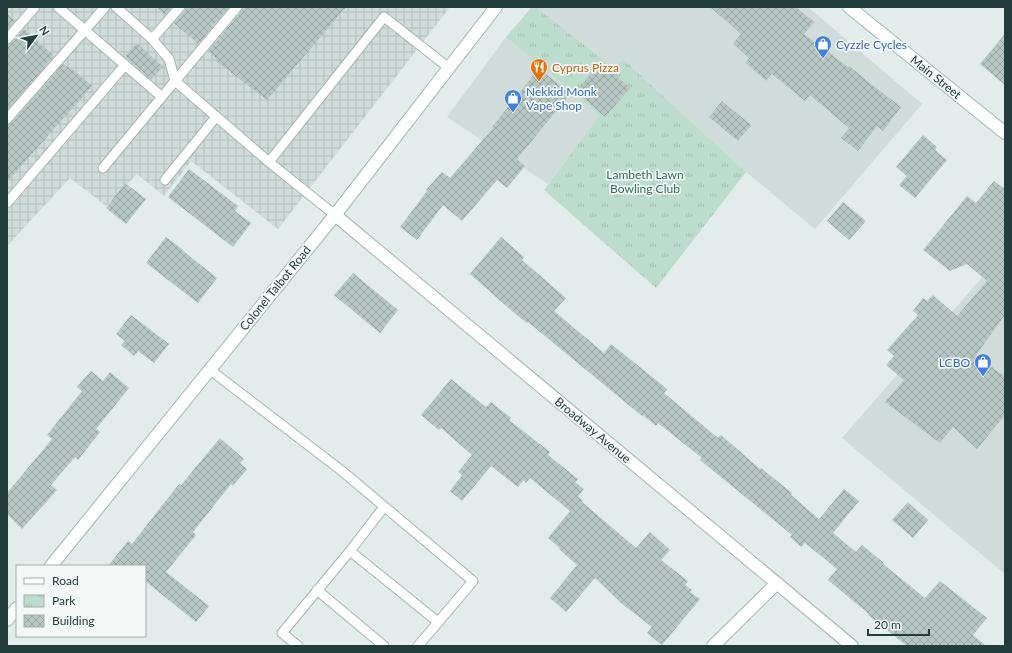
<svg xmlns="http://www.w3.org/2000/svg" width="1012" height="653" font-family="Lato,sans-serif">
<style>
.built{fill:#d0dcda}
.industrial{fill:url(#industrial-grid)}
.park{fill:url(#park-tufts)}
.building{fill:url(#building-cross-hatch)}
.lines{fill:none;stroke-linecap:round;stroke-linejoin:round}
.service-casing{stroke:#a5b4b2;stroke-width:11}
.minor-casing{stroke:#a5b4b2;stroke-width:14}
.secondary-casing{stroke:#a1b7b5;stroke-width:14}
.service{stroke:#fff;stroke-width:9}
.minor{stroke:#fff;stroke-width:12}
.secondary{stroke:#fff;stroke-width:12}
.labels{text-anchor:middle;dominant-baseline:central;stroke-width:3.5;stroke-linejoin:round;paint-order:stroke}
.shop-label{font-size:12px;fill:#366cbe;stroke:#f3f8f7;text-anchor:start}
.food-label{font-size:12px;fill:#c56008;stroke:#f3f8f7;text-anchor:start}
.street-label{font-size:12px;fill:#233d3c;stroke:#f3f8f7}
.park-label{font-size:12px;fill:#2e725a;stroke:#f3f8f7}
</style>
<defs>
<pattern id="industrial-grid" width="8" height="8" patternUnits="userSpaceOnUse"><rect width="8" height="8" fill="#d0dcda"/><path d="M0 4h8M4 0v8" fill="none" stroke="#b2bebc"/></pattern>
<pattern id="park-tufts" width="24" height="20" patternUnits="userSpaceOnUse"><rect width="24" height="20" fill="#bcdccd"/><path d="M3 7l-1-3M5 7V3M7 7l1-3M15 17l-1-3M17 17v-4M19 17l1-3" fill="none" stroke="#a1beb1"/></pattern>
<pattern id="building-cross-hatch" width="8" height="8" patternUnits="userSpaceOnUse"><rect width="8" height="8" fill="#b7c7c4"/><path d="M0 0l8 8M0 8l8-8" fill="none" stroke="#94a3a0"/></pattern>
</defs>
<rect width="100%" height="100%" fill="#e2ecea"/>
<path class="built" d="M536 7H808L922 104 815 229 746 172 623 59 614 70Z
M506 37 601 115 548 184 447 117Z
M1005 251V574L842 438Z"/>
<path class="industrial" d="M7 7H450L278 229 191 161 164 196 137 174 106 206 70 178 7 246Z"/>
<path class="park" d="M532 7H536L614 69 623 59 746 172 656 288 544 190 600 115 506 37Z"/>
<path class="building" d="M156 7H172L165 15Z
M186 7H229L198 44 174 23 185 11Z
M243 7H346L267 100 216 61 217 59 208 51 242 11Z
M710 7H796L814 22 804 34 848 67 849 66 871 84 901 107 883 131 877 126 858 151 841 138 849 128 810 95 805 101 772 74 766 81 746 63 749 58 733 44 741 34Z
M7 14 15 21 7 30Z
M24 29 54 56 7 110V45L12 43Z
M1005 34V85L980 64Z
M137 43 163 67 151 79 125 56Z
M601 62 630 88 605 117 576 91Z
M63 64 69 68 70 67 92 86 7 182V125L12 123Z
M539 68 570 94 517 159 525 166 507 188 497 180 462 221 443 205 417 240 400 227 427 191 426 190 442 172 450 178 493 128 492 127Z
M722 101 751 125 738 141 709 117Z
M923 135 937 147 935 150 947 160 915 198 899 185 907 176 896 167Z
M189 169 238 206 235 211 251 223 233 247 168 197Z
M994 181 1005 189V315L976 355 1005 377V415L977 449 953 427 940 443 885 402 904 380 886 365 894 356 887 350 918 315 913 311 923 298 927 301 933 295 957 316 987 281 967 264 950 271 923 250 967 196 976 203Z
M125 183 146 199 126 224 106 208Z
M843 202 866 221 849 240 827 221Z
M166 237 182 249V250L217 278 198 303 146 263Z
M501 237 524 257 522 260 566 298 554 311 604 353 611 344 646 372 667 389 664 393 718 438 721 435 760 469 761 468 792 493 791 495 819 519 844 489 859 501 833 533 856 552 862 545 884 563 883 564 925 598 940 581 987 618 973 635 986 646H907L868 615 869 614 828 580 837 569 805 543 801 547 790 537 792 535 700 460 702 458 658 423 656 426 643 415 642 416 528 322 527 323 513 312 470 274Z
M353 273 398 310 380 333 334 295Z
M131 315 169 344 154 363 138 351 134 356 121 345 125 341 116 334Z
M91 371 103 381 110 372 129 388 96 429 100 432 78 460 75 457 51 485 57 490 22 529 7 514V493L52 439 47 435 82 391 77 387Z
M451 379 486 407 491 402 511 418 509 420 550 452 548 455 578 479 575 482 584 489 578 496 583 501 582 502 636 548 650 532 670 550 661 560 688 581 685 585 692 590 690 592 700 599 662 645 647 633 652 627 621 603 595 578 566 612 550 598 577 565 559 549 560 548 548 538 570 511 530 478 526 483 523 480 518 487 491 466 462 501 450 491 462 475 458 472 472 455 441 428 439 430 421 415Z
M220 438 244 459 240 463 247 469 233 486 231 484 193 532 196 535 166 572 209 606 196 622 145 581V566H108L128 541 132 544 179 484 181 485Z
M908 502 928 520 913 538 892 520Z"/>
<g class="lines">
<g class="service-casing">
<path id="service" d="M58 7 162 97
M116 7 152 39 169 59 175 81
M7 39 35 7
M152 39 180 7
M175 81 237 7
M7 119 85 30 105 7
M269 162 384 17 449 68
M103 168 175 81 269 162 335 215
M165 180 216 117
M7 203 125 65
M209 369 342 471 473 581 418 646
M350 551 438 622
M317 590 384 646
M298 646 282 633 350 551 384 507"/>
</g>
<g class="minor-casing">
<path id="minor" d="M335 215 852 646
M713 646 777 583"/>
</g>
<g class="secondary-casing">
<path id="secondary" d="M849 7 1005 133
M51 566 335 215 496 7
M7 620 17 608"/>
</g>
<use href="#service" class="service"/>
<use href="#minor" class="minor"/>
<use href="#secondary" class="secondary"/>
</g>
<defs>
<g id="shop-pin" transform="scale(0.9)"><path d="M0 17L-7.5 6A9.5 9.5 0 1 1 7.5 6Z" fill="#3f7fe0" stroke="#f3f8f7"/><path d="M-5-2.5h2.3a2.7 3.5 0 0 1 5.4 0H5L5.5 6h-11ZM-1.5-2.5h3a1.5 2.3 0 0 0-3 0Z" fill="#fff"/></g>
<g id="restaurant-pin" transform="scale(0.9)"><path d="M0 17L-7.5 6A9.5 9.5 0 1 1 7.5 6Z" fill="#e8710a" stroke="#f3f8f7"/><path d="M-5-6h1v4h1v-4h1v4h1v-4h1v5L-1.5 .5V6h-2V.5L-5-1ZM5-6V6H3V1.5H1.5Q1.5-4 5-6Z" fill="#fff"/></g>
</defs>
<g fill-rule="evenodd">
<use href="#shop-pin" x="823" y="44"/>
<use href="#restaurant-pin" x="539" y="67"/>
<use href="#shop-pin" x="513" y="98"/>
<use href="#shop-pin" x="983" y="362"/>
</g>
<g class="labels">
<g class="shop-label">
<text x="836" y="44">Cyzzle Cycles</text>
<text x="526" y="91">Nekkid Monk<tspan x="526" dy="14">Vape Shop</tspan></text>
<text x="970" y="362" text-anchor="end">LCBO</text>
</g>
<g class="food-label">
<text x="552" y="67">Cyprus Pizza</text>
</g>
<g class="street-label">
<text transform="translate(936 77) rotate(39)">Main Street</text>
<text transform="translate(275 288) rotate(-51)">Colonel Talbot Road</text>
<text transform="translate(593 430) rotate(40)">Broadway Avenue</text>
</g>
<g class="park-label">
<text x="645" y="174">Lambeth Lawn<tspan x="645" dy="14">Bowling Club</tspan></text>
</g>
</g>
<rect width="1012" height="653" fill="none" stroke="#233d3c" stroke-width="16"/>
<rect x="16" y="565" width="130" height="72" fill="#f3f8f7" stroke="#a0adac"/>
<rect x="24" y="578" width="20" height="6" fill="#ffffff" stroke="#a0adac"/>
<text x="52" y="585" font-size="12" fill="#233d3c">Road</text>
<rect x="24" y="595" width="20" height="12" fill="url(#park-tufts)" stroke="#a0adac"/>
<text x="52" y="605" font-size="12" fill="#233d3c">Park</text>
<rect x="24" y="615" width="20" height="12" fill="url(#building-cross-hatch)" stroke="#a0adac"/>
<text x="52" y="625" font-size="12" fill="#233d3c">Building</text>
<g transform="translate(36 36) rotate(58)" stroke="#f3f8f7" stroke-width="3" paint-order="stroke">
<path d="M0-3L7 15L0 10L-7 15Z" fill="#233d3c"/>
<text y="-6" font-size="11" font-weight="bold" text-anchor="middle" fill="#233d3c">N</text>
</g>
<path d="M868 629v6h61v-6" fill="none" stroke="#233d3c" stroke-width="2"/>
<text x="874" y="629" font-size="12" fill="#233d3c" stroke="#f3f8f7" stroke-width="3" paint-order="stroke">20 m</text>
</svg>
